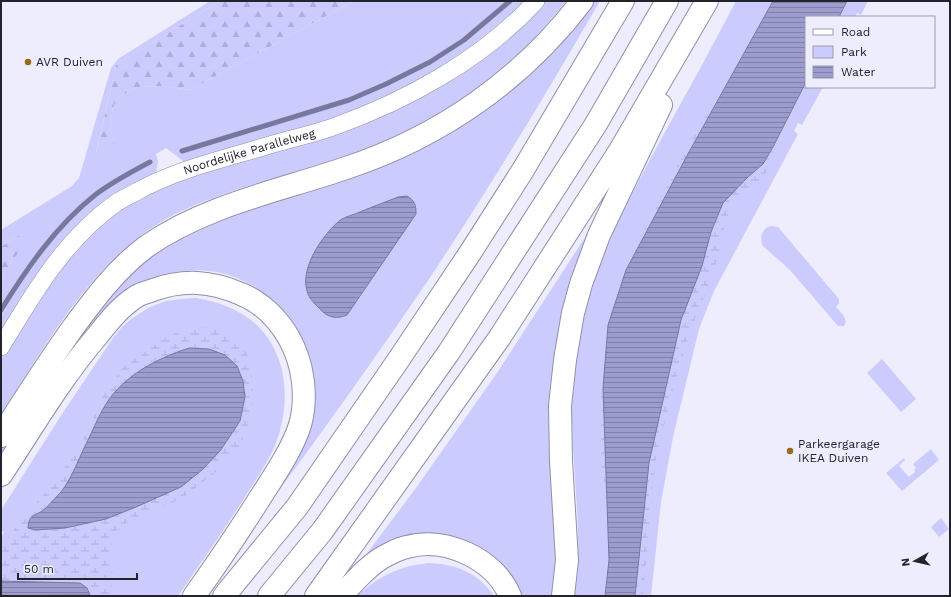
<svg xmlns="http://www.w3.org/2000/svg" width="951" height="597" font-family="'Work Sans',sans-serif">
<style>
.green{fill:#cccbfe}
.forest{fill:url(#forest-firs)}
.wetland{fill:url(#wetland-marsh)}
.water{fill:url(#water-rules);stroke:#78789e}
.lines{fill:none;stroke-linecap:round;stroke-linejoin:round}
.stream{stroke:#78789e;stroke-width:5}
.minor-casing{stroke:#8f90a8;stroke-width:18}
.highway-casing{stroke:#8f90a8;stroke-width:24}
.minor{stroke:#fff;stroke-width:17}
.highway{stroke:#fff;stroke-width:22}
.poi-dot{fill:#996a1b;stroke:#ededfd;stroke-width:1.5}
.labels{text-anchor:middle;dominant-baseline:central;stroke-width:3;stroke-linejoin:round;paint-order:stroke}
.poi-label{font-size:12px;fill:#23232c;stroke:#ededfd;text-anchor:start}
.street-label{font-size:12px;fill:#23232c;stroke:#ededfd}
</style>
<defs>
<pattern id="forest-firs" width="22" height="20" patternUnits="userSpaceOnUse"><rect width="22" height="20" fill="#cccbfe"/><path d="M5 1l3.5 6h-7zM16 11l3.5 6h-7z" fill="#afaeda"/></pattern>
<pattern id="wetland-marsh" width="20" height="14" patternUnits="userSpaceOnUse"><rect width="20" height="14" fill="#cccbfe"/><path d="M1 5h8M5 5V1M11 12h8M15 12V8" fill="none" stroke="#afaeda"/></pattern>
<pattern id="water-rules" width="6" height="5" patternUnits="userSpaceOnUse"><rect width="6" height="5" fill="#9d9ccf"/><path d="M0 2.5h6" fill="none" stroke="#807fa8"/></pattern>
</defs>
<rect width="100%" height="100%" fill="#ededfd"/>
<path class="green" d="M210 1H220L116 65 96 153 115 143 110 128 113 107 119 97 138 87 163 86 190 90 354 1H531L468 54 375 107 191 163 183 161 166 148 156 154 158 161 156 174 125 193 1 339V279L12 261 20 235 1 247V230L72 186 79 178 111 68 118 59Z
M541 1H566C519 62 453 114 381 143 354 154 326 162 298 171 253 185 197 199 156 225 87 269 45 347 1 414V353L85 233 152 188 384 110Z
M591 1H600C545 96 488 190 427 282 376 357 323 431 269 504L266 502 309 361C306 354 305 345 302 338 289 310 265 290 237 278 220 271 202 269 184 271 115 277 83 334 49 386 33 410 17 434 1 459V447L76 334 130 270 194 227 385 162Z
M736 1H773L690 152 773 147 806 82V87H823L802 125 798 123 794 131 798 134 714 291 699 329 673 437 661 502 651 596H575C585 527 568 454 573 384 577 343 587 295 603 257 620 214 643 173 665 132 689 89 713 45 736 1Z
M847 1H868L861 15 857 13 855 17H839Z
M606 205 577 276 556 596H519L459 544 356 568 416 488 499 370Z
M771 226 778 227 839 299V303L836 307C841 313 849 319 844 326H838L790 270 763 246C759 238 762 228 771 226Z
M196 298C226 303 256 316 271 343 289 373 288 411 276 443 268 463 254 482 243 500 222 533 200 564 178 596H1V537L4 532 1 530V510L62 414 113 338 121 328 131 319 150 307 166 301 181 299Z
M882 359 916 399 901 412 867 373Z
M931 449 939 460 902 491 886 473 904 458 905 460 899 466 909 477 915 472 914 470 916 468 913 464Z
M941 518 949 529 939 537 931 527Z
M428 563C455 564 478 572 494 596H358C377 576 401 566 428 563Z"/>
<path class="forest" d="M220 1H354L190 90 163 86 138 87 119 97 113 107 110 128 115 143 96 154 116 65Z
M33 234 12 261 1 279V247L20 235Z"/>
<path class="wetland" d="M706 115 712 119 774 141 772 159 766 174 755 189 739 200 731 208 725 224 718 256 706 293 690 331 670 400 655 466 643 596H619L614 507 605 596 609 560 607 500 601 467 598 426 608 325 626 270 650 219 686 148Z
M199 327C226 330 247 339 251 369 255 393 252 420 241 443 235 456 215 473 203 482 196 487 189 494 182 498 161 509 134 515 117 531 107 540 113 568 113 581 112 586 111 591 109 596H1V546L23 518 48 490 80 447 104 394 123 367 162 340 183 329Z"/>
<path class="water" d="M773 1H847L839 17H806V82L773 147 763 164 748 177 723 203 711 232 702 266 681 320 649 463 635 596H605L609 560 603 388 608 325 626 270 689 152Z
M407 196C415 201 416 205 416 214L347 315C337 319 329 318 322 311 316 305 309 299 307 291 300 268 322 236 338 222 342 218 349 216 355 214 369 208 383 203 398 197Z
M189 348 209 349 225 355 237 366 243 381 245 397 240 421 220 451 202 470 181 487 136 507 106 519 65 528 36 530 28 528C29 512 36 517 46 508 51 503 56 497 61 492 71 479 78 461 85 446 94 429 101 408 114 393 133 371 161 357 189 348Z
M1 581 80 583 87 588 90 595 1 596Z"/>
<g class="lines">
<path class="stream" d="M182 151 349 100 386 84 430 62 464 40 510 1
M1 310C27 268 56 226 95 195 112 182 131 172 150 162"/>
<g class="minor-casing">
<g id="minor">
<path id="s1" d="M1 347C33 294 64 240 116 203 122 199 129 196 136 192 176 170 219 160 263 147 286 140 310 135 333 127 406 101 483 59 536 1"/>
</g>
</g>
<g class="highway-casing">
<path id="highway" d="M1 436C24 400 47 364 72 329 94 299 116 269 147 246 206 205 279 191 346 168 440 137 522 80 582 1
M1 475C32 428 61 378 98 335 109 321 121 306 137 296 142 293 148 292 153 290 184 279 211 281 241 294 261 302 278 319 289 338 303 363 308 396 300 425 292 450 274 476 260 498 239 531 217 564 194 596
M224 596 297 507 397 362 470 253 523 170 623 1
M269 596 323 530 449 352 596 124 667 1
M316 596 500 337 619 152 707 1
M341 596C354 582 369 564 387 555 393 552 400 548 407 547 445 536 495 559 510 596
M563 596 567 560 561 461 560 406 565 360 573 313 581 284 599 235 661 105"/>
</g>
<use href="#minor" class="minor"/>
<use href="#highway" class="highway"/>
</g>
<g class="poi-dot">
<circle cx="28" cy="62" r="4"/>
<circle cx="790" cy="451" r="4"/>
</g>
<g class="labels">
<g class="poi-label">
<text x="36" y="62">AVR Duiven</text>
<text x="798" y="444">Parkeergarage<tspan x="798" dy="14">IKEA Duiven</tspan></text>
</g>
<g class="street-label">
<text stroke="none"><textPath href="#s1" startOffset="329">Noordelijke Parallelweg</textPath></text>
</g>
</g>
<rect width="951" height="597" fill="none" stroke="#23232c" stroke-width="4"/>
<rect x="805" y="16" width="130" height="72" fill="#ededfd" stroke="#9c9ca9"/>
<rect x="813" y="29" width="20" height="6" fill="#ffffff" stroke="#9c9ca9"/>
<text x="841" y="36" font-size="12" fill="#23232c">Road</text>
<rect x="813" y="46" width="20" height="12" fill="#cccbfe" stroke="#9c9ca9"/>
<text x="841" y="56" font-size="12" fill="#23232c">Park</text>
<rect x="813" y="66" width="20" height="12" fill="url(#water-rules)" stroke="#9c9ca9"/>
<text x="841" y="76" font-size="12" fill="#23232c">Water</text>
<g transform="translate(915 561) rotate(262)" stroke="#ededfd" stroke-width="3" paint-order="stroke">
<path d="M0-3L7 15L0 10L-7 15Z" fill="#23232c"/>
<text y="-6" font-size="11" font-weight="bold" text-anchor="middle" fill="#23232c">N</text>
</g>
<path d="M18 573v6h119v-6" fill="none" stroke="#23232c" stroke-width="2"/>
<text x="24" y="573" font-size="12" fill="#23232c" stroke="#ededfd" stroke-width="3" paint-order="stroke">50 m</text>
</svg>
